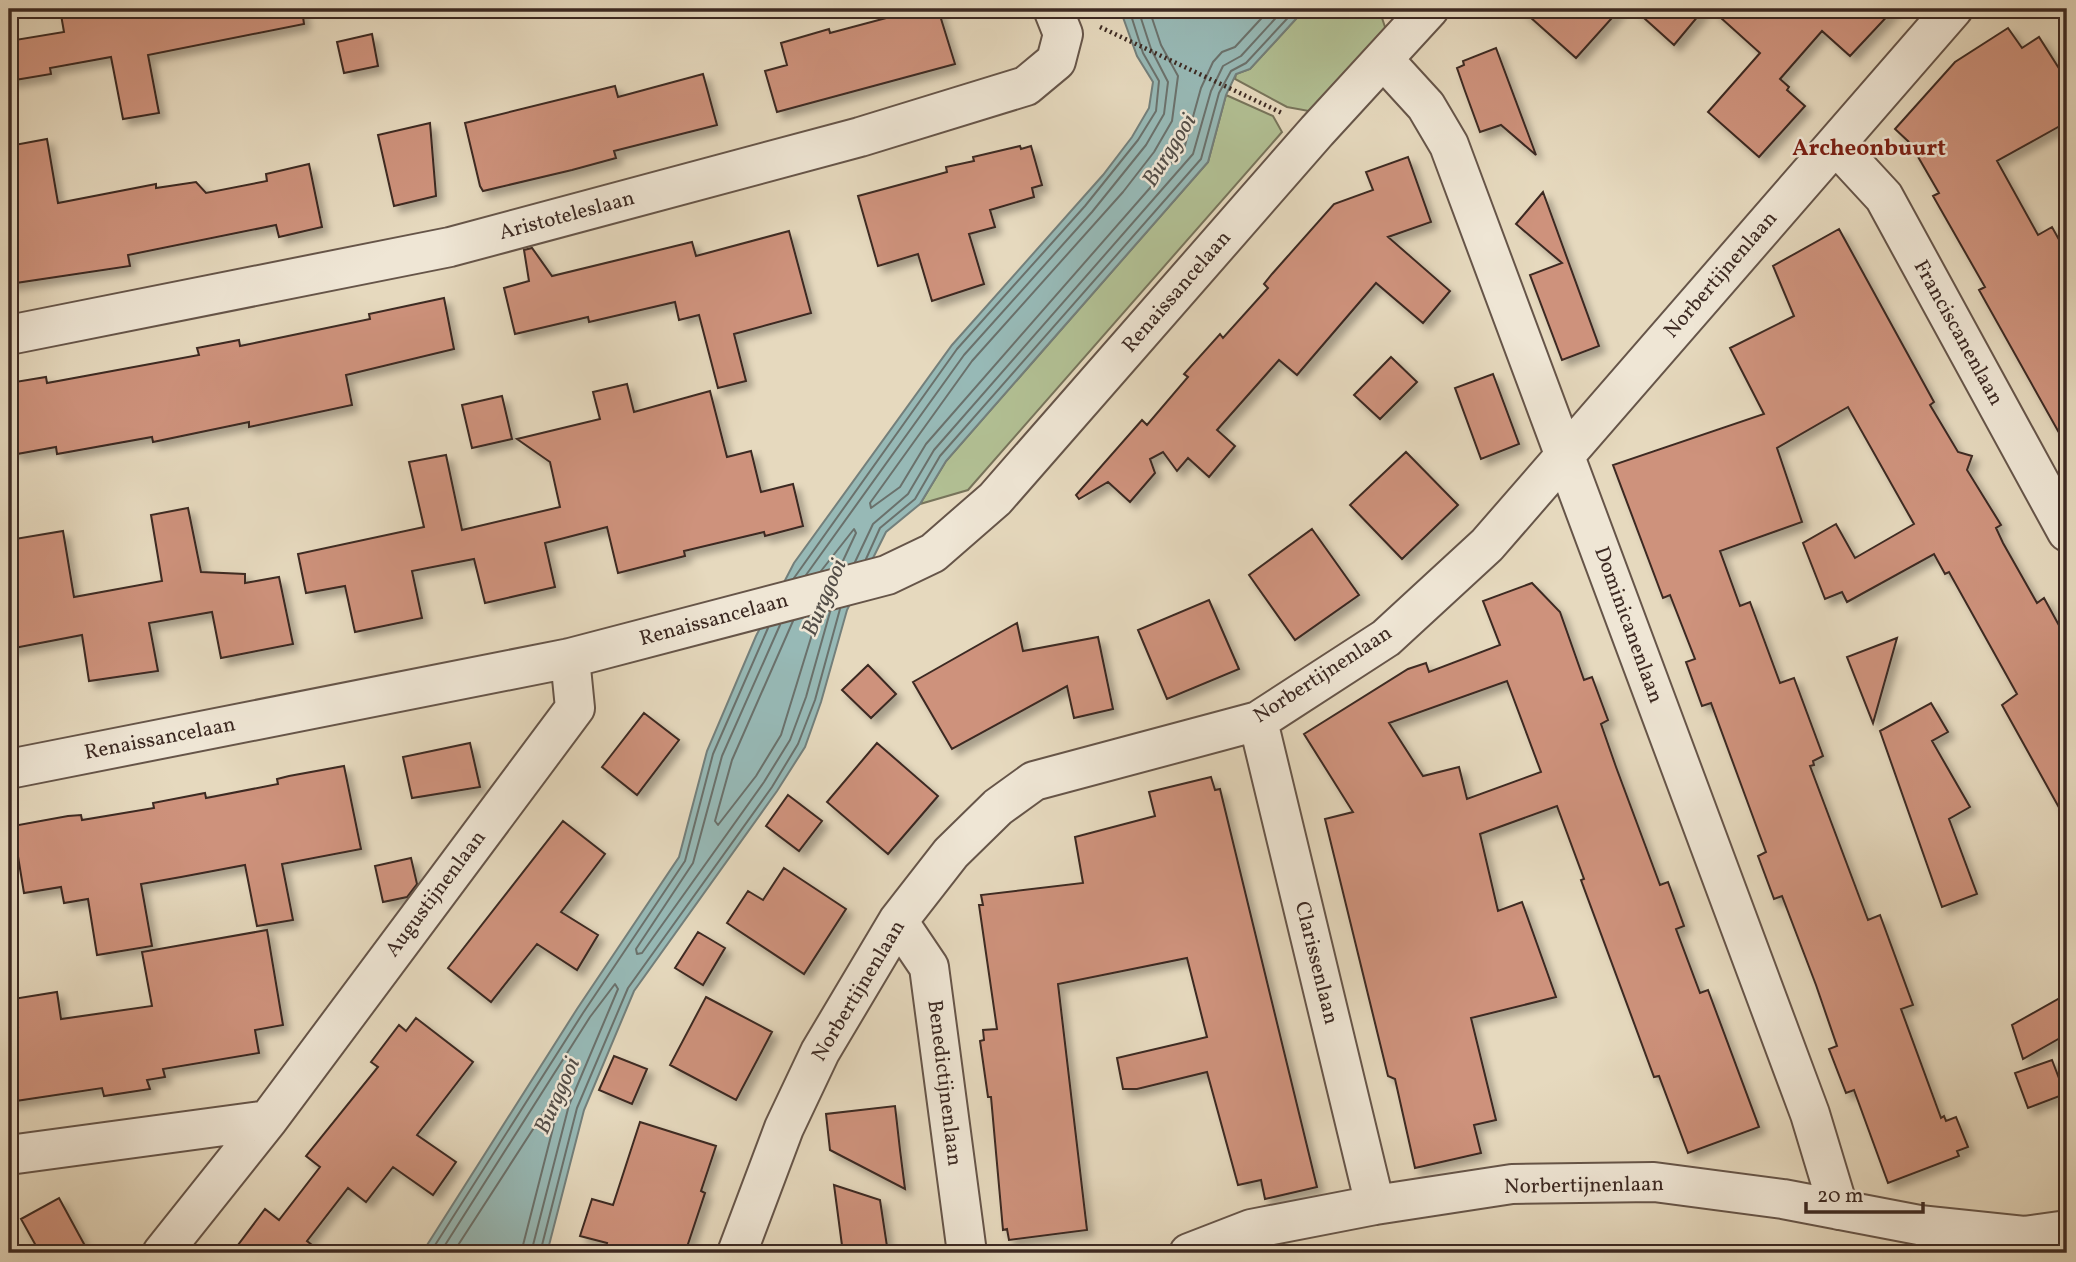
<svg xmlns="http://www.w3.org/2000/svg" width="2076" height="1262" font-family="Vollkorn,serif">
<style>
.green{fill:#b2c094;stroke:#77745b;stroke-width:2}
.water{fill:#97b9b6;stroke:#737f7b;stroke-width:2}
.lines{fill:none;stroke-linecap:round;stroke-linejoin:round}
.shore{stroke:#6a716c;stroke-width:2}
.building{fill:#ce927c;stroke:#3c2922;stroke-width:2;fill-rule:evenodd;filter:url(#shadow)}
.minor-casing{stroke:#665549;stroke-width:42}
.path{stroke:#3c2922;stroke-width:4.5;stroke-dasharray:2 3.5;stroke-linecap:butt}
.minor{stroke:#efe6d5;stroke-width:38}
.labels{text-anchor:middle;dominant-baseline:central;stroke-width:5;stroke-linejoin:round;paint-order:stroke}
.street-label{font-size:21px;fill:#3c2922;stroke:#efe6d5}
.neighbourhood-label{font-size:23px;font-weight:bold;fill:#7a1f14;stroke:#efe6d5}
.water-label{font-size:23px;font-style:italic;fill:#534d47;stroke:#efe6d5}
</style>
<defs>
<filter id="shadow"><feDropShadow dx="6" dy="6" stdDeviation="3.5" flood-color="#0004"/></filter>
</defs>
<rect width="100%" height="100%" fill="#e6d9be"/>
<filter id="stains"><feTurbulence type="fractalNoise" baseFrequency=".00286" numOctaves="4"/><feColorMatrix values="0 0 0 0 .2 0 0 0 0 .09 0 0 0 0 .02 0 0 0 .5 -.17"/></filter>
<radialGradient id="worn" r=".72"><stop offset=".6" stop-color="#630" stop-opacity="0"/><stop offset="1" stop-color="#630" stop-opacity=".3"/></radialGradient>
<path class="green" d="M1305 9H1379L1386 30 1314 112 1287 107 1235 79 1236 74 1250 69Z
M1226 95 1273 116 1282 132 968 490 920 504 946 461 1208 162Z"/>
<path class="water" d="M1120 9H1305L1250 69 1236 74 1226 95 1208 162 946 461 920 504 886 532 847 610 821 702 805 747 777 791 634 991 584 1110 547 1253H422L577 1009 679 857 707 751 756 636 794 563 952 345 1103 175 1132 137 1149 108 1153 82 1137 56Z"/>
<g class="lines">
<path class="shore" d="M1149 9 1161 45 1178 76 1172 121 1154 152 1123 192 972 361 870 503 871 508 900 487 926 444 1184 149 1201 88 1213 62 1222 52 1235 47 1270 9
M866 559 880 528 915 499 940 456 1201 159 1219 93 1231 71 1246 63 1296 9
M855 562 873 524 908 494 934 450 1193 154 1211 91 1223 66 1241 56 1284 9
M821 571 854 529 856 533 841 565
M806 575 964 355 1092 212 1146 145 1164 114 1168 82 1151 49 1138 9
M794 578 957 349 1085 206 1138 140 1156 111 1159 81 1143 53 1129 9
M793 621 732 760 715 821 718 825 756 776 781 735 818 615
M780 625 722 756 693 863 636 949 637 954 642 953 764 782 790 740 806 697 830 612
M430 1253 583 1013 685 861 713 754 768 628
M440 1253 590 1017 615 984 618 989 569 1105 531 1253
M453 1253 559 1089 562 1093 521 1253
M540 1253 577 1108 628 988 772 787 798 744 815 700 840 609"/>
</g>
<path class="building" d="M60 9H302L304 24 148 55 159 113 123 119 111 57 50 68 51 74 9 81V41L64 32Z
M920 9H938L955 64 777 112 765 71 787 65 781 43 829 29 830 33Z
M1521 9H1620L1576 58Z
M1634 9H1704L1674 45Z
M1711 9H1894L1850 56 1822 31 1780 79 1789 87 1787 90 1805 106 1759 157 1708 112 1760 53Z
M2008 28 2022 48 2039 37 2067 81V122L1997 161 2038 235 2052 227 2067 254V447L1979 290 1985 287 1933 196 1939 193 1910 143 1895 129 1955 62Z
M372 34 378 66 344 73 337 42Z
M1496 48 1536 155 1501 125 1480 132 1465 91 1457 68 1464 65 1463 61Z
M703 74 717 125 614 151 616 158 572 170 483 191 480 186 465 123 615 86 618 97Z
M430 123 436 196 394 206 378 135Z
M47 139 58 203 156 184V188L196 182 206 193 267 181 266 174 309 164 322 227 279 237 276 225 128 255 130 266 9 284V146Z
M1020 146 1021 149 1031 146 1042 185 1032 188 1034 197 990 210 995 227 969 234 984 284 932 301 918 254 878 266 858 196 947 172 946 167 974 161 973 157Z
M1408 157 1431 222 1388 237 1450 291 1423 323 1376 283 1297 375 1279 360 1217 430 1235 446 1209 477 1188 458 1177 471 1163 452 1150 459 1155 473 1130 502 1108 482 1079 499 1076 495 1142 420 1147 425 1188 377 1184 374 1220 334 1223 338 1268 288 1264 284 1272 274 1334 204 1373 190 1366 172Z
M1543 192 1599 346 1562 360 1530 275 1562 263 1516 224Z
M1839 229 1934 402 1930 405 1958 452 1972 456 1967 470 2001 525 1996 528 2003 543 2037 603 2044 598 2067 640V822L2002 705 2017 694 1949 572 1945 574 1934 554 1847 602 1842 592 1825 599 1803 543 1836 524 1855 558 1914 524 1848 407 1777 448 1802 522 1720 551 1740 606 1750 602 1780 683 1794 678 1823 756 1813 761 1814 765 1810 766 1868 920 1880 915 1913 1005 1901 1009 1941 1118 1944 1116 1946 1121 1956 1117 1968 1147 1957 1151 1959 1156 1888 1183 1854 1090 1846 1093 1829 1049 1837 1046 1816 985 1782 896 1774 899 1758 856 1766 852 1760 836 1711 703 1702 706 1686 662 1695 659 1670 595 1663 598 1613 465 1764 414 1730 348 1794 316 1773 266Z
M789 231 811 313 734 334 746 381 718 388 699 315 679 320 675 302 589 322 588 317 515 334 504 288 529 281 524 250 532 248 552 276 692 242 696 256Z
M444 298 454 349 346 375 352 405 249 427V422L153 442 152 437 57 454 56 447 17 454 16 449 9 451V383L46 377 47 383 199 355 197 348 239 340 240 346 370 319 369 314Z
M1391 357 1417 382 1380 419 1354 395Z
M1493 374 1519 444 1481 459 1455 388Z
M627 384 634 412 710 391 727 457 751 451 761 492 793 484 803 526 765 536 764 532 684 551 685 556 618 573 607 527 545 543 555 587 485 603 474 559 412 571 422 618 355 632 345 586 306 593 298 554 424 527 409 462 446 455 462 530 560 507 550 462 517 439 600 419 593 392Z
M502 396 512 439 472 448 462 405Z
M1406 452 1458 505 1402 559 1350 505Z
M188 508 201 572 245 574V583L279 577 293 644 221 658 212 612 149 623 158 671 89 681 82 635 9 649V595L14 594 9 540 63 531 74 597 162 581 151 515Z
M1312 529 1359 595 1295 640 1249 575Z
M1532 583 1560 612 1584 680 1592 677 1608 720 1601 724 1616 767 1660 885 1668 882 1684 926 1676 929 1700 993 1708 990 1759 1127 1688 1153 1659 1076 1654 1077 1581 880 1584 879 1557 806 1480 834 1498 911 1522 902 1556 997 1471 1018 1496 1120 1474 1125 1481 1153 1415 1168 1395 1079 1388 1076 1325 819 1353 812 1304 734 1408 669 1426 663 1429 672 1500 645 1483 601ZM1507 681 1541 772 1467 799 1459 767 1423 776 1389 723Z
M1209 600 1239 669 1167 699 1138 630Z
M1017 623 1023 651 1098 637 1113 709 1074 718 1067 686 952 749 913 682Z
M1897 638 1873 723 1847 657Z
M868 665 896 694 871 718 842 690Z
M1931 703 1948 732 1932 741 1970 807 1949 819 1977 894 1942 907 1880 731Z
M644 713 679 740 637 795 602 767Z
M470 743 480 787 412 798 403 757Z
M877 743 938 796 888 854 827 802Z
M344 766 361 849 282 864 293 920 257 926 245 865 181 877 141 884 152 946 97 955 88 899 64 903 61 887 24 893 13 826 68 816 81 815 82 820 154 808 153 803 205 793 206 798 278 784 277 779 289 776Z
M1211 777 1215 790 1220 789 1317 1187 1265 1199 1261 1180 1238 1185 1207 1072 1137 1089H1123L1117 1058 1207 1037 1187 958 1058 984 1087 1230 1009 1240 1007 1229 1003 1230 991 1097H988L980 1041 984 1040 983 1030 997 1029 979 905H983L981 895 1083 883 1075 837 1155 816 1149 792Z
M788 795 822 821 799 851 766 826Z
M563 821 605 854 561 912 598 935 577 970 537 944 491 1002 448 968Z
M411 858 417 884 407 897 383 902 375 866Z
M784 868 846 909 804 974 727 923 748 891 763 900Z
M267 930 283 1025 255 1030 259 1053 163 1069 165 1077 147 1080 150 1089 104 1096 102 1088 9 1102V1029L18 1027 13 999 57 992 61 1019 152 1006 142 952Z
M698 932 725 948 703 985 675 968Z
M2067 994V1034L2023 1059 2012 1025Z
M706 997 772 1032 736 1100 670 1065Z
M416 1018 473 1062 417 1135 456 1162 433 1195 393 1167 366 1202 348 1188 307 1241 322 1253H232L265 1209 279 1220 320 1167 306 1156 378 1067 371 1062 399 1025 406 1031Z
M614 1056 647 1069 632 1104 599 1090Z
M2052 1060 2065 1094 2028 1108 2015 1073Z
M895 1106 900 1150 905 1189 830 1150 826 1114Z
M640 1122 716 1146 701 1191 705 1193 685 1253H604L607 1243 580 1236 592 1199 613 1205Z
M834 1185 880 1200 888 1253H843Z
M59 1198 78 1233 89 1253H40L21 1219Z"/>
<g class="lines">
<g class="minor-casing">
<path id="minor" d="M1383 59 1426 106 1449 145 1810 1114 1839 1210
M1836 145 1884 197 2067 532
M9 335 450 247 860 137 1026 86 1056 61 1063 34 1053 9
M1258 721 1375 1205
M9 769 570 658 887 575 933 553 995 499 1317 131 1429 9
M898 921 929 967 967 1253
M9 1155 268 1120
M162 1253 268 1120 575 708 570 658
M737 1253 784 1128 820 1052 898 921 951 853 998 807 1034 781 1258 721 1386 638 1487 545 1953 9
M1189 1253 1251 1229 1375 1205 1512 1184 1654 1182 1783 1199 1919 1225 2024 1236 2067 1230"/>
</g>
<path class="path" d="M1100 27 1282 113"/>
<use href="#minor" class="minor"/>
</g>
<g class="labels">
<g class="street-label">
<text transform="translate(567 216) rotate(-15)">Aristoteleslaan</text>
<text transform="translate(1721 275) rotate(-49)">Norbertijnenlaan</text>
<text transform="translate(1177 292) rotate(-49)">Renaissancelaan</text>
<text transform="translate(1958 333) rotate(61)">Franciscanenlaan</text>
<text transform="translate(714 620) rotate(-15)">Renaissancelaan</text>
<text transform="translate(1628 625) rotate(70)">Dominicanenlaan</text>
<text transform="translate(1323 675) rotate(-33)">Norbertijnenlaan</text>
<text transform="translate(160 739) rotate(-11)">Renaissancelaan</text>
<text transform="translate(436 894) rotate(-53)">Augustijnenlaan</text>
<text transform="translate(1316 963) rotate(76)">Clarissenlaan</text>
<text transform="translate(859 991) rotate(-59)">Norbertijnenlaan</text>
<text transform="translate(944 1083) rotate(83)">Benedictijnenlaan</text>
<text transform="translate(1584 1186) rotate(-1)">Norbertijnenlaan</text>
</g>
<g class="neighbourhood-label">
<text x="1869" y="149">Archeonbuurt</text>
</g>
<g class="water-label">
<text transform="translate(1170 151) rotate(-58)">Burggooi</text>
<text transform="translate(825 598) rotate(-67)">Burggooi</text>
<text transform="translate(558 1096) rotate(-66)">Burggooi</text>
</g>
</g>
<rect width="2076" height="1262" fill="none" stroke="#e6d9be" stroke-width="35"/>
<rect x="10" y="10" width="2055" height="1241" fill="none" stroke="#3c2922" stroke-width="3.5"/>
<rect x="18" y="18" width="2041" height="1227" fill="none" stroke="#3c2922" stroke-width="2"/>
<path d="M1806 1202v10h117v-10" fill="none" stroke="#3c2922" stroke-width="3.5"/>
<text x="1817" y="1202" font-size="21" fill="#3c2922" stroke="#efe6d5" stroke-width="5" paint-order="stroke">20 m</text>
<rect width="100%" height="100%" filter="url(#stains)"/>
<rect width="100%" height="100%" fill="url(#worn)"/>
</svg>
